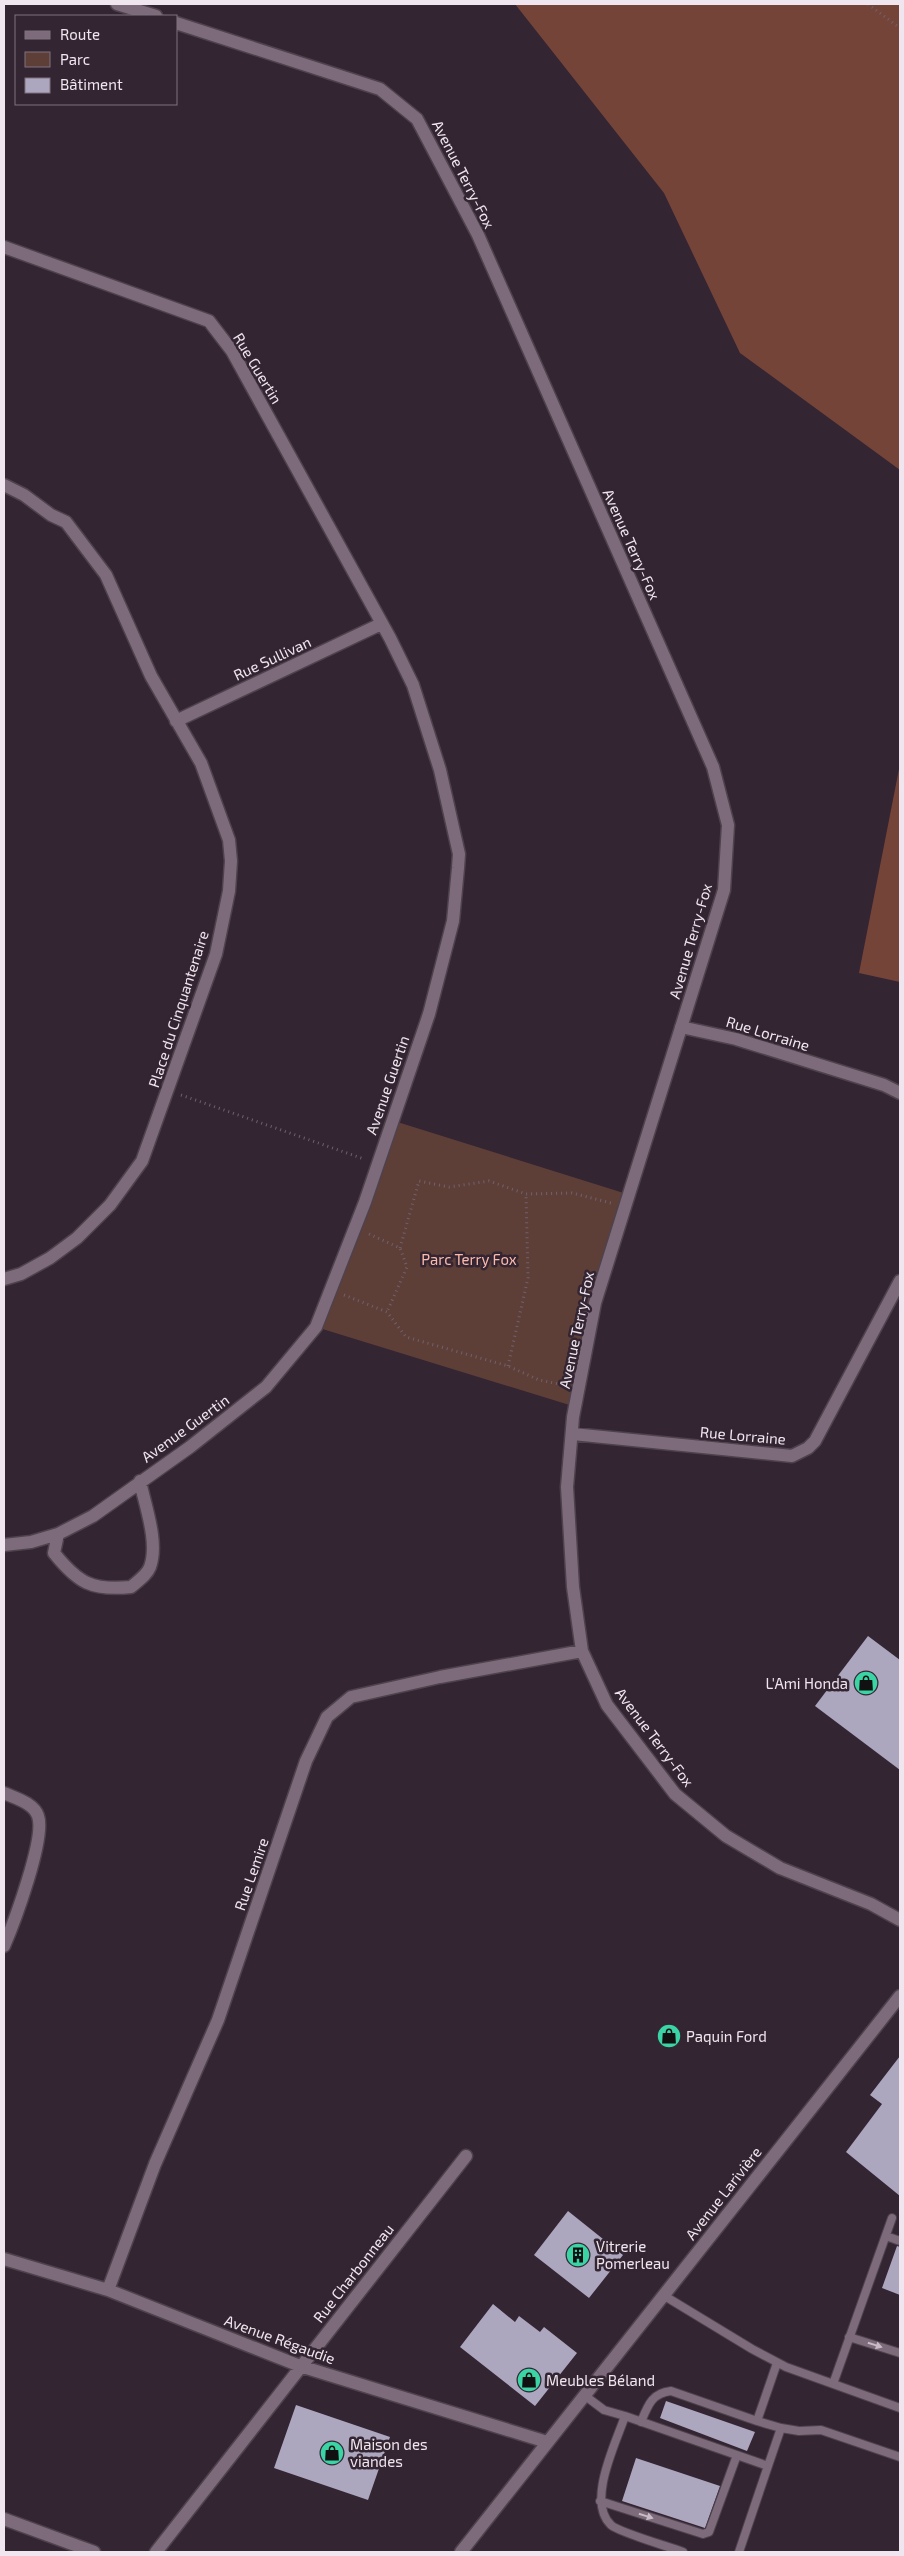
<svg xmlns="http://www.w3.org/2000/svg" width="904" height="2556" font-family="'Exo 2',sans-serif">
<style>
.green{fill:#5e3f38}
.forest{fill:#754439}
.building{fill:#aca7be}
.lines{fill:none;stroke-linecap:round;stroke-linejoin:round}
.service-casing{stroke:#4e424d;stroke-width:10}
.minor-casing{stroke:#4e424d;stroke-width:15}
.tertiary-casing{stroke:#4e424d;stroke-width:15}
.secondary-casing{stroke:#4e424d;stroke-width:15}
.path{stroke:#6f616e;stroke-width:3;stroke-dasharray:1 4;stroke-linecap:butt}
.service{stroke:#7d6b7b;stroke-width:8}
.minor{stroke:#7d6b7b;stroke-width:12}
.tertiary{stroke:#7d6b7b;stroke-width:12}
.secondary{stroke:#7d6b7b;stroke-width:12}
.oneway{fill:#c8bbc6}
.labels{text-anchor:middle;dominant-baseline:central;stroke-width:5;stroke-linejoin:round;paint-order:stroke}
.street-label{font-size:15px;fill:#f0e6ef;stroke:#342533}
.park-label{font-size:15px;fill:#fcbaab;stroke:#342533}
.poi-label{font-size:15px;fill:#f0e6ef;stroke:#342533;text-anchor:start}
</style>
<rect width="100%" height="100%" fill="#342533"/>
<path class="green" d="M391 1120 630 1195 615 1239 576 1407 316 1327Z"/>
<path class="forest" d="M515 4H900V470L740 353 664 193Z
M900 764V982L859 973Z"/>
<path class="building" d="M868 1636 900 1660V1770L815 1706Z
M900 2056V2196L846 2152 882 2104 870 2095Z
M568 2211 623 2255 589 2298 534 2255Z
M897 2246 900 2247V2295L882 2288Z
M493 2304 515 2322 519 2316 540 2332 544 2327 577 2353 535 2406 460 2347Z
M666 2401 755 2432 747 2451 660 2418Z
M296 2405 390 2437 368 2500 274 2468Z
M636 2458 720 2486 705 2528 622 2501Z"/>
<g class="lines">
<g class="service-casing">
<path id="service" d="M886 2236 900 2241
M663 2295 752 2349 786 2367 900 2408
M849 2337 900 2353
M833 2384 892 2218
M584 2395 604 2410 625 2416C616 2443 586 2502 611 2525 618 2532 670 2547 683 2552
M625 2416 768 2466 739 2552
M641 2422C648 2405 652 2393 671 2391L757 2421
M781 2428 799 2431 821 2430 900 2457
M768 2466 781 2428 757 2421 777 2363
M600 2501 703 2534 709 2532 737 2455"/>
</g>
<g class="minor-casing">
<path id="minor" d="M117 4 156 16
M176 23 380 89 417 119 478 235 713 767 728 825 724 890 595 1303 573 1417 567 1487 573 1587 582 1651 607 1705 675 1794 726 1836 780 1868 871 1904 900 1920
M4 247 209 321 232 351 390 638 413 685 440 770 459 854 458 868 453 921 429 1014 365 1202 316 1327 266 1387 190 1447 93 1516 58 1534 31 1542 4 1545
M4 485 24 495 51 515 66 522 106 575 151 676 201 763 229 840 231 861 229 891 216 954 142 1161 110 1205 77 1238 50 1258 21 1274 4 1279
M176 721 381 624
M681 1027 736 1039 884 1085 900 1093
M573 1434 792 1456 808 1448 815 1441 900 1281
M58 1534 54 1553C78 1583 92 1591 131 1587 138 1581 147 1575 150 1567 159 1542 145 1506 140 1481
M4 1793C15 1798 34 1803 38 1816 46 1837 14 1923 4 1946
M4 2259 108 2290 300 2366 547 2442
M108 2290 155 2164 218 2020 306 1761 327 1717 351 1697 440 1677 582 1651
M156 2552 466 2156"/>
</g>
<g class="tertiary-casing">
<path id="tertiary" d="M4 2519 94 2552"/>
</g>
<g class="secondary-casing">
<path id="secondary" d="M461 2552 900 1996"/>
</g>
<path class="path" d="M868 4 900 28
M181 1095 364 1159
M369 1234 400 1248 407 1267 387 1312
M400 1248 419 1181 449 1187 489 1181 526 1194 572 1193 611 1203
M344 1295 387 1312 406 1337 508 1366 539 1380 564 1385
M508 1366 528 1278 526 1194"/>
<use href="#service" class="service"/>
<use href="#minor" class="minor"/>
<use href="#tertiary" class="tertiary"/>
<use href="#secondary" class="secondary"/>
</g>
<defs><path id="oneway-solid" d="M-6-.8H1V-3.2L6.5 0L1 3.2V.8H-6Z" transform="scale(1.25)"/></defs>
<g class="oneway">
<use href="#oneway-solid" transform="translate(875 2345) rotate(18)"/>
<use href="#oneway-solid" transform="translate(646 2516) rotate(18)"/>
</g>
<defs>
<g id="shop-disc" transform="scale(1.25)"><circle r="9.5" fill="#3ad4a5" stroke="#342533"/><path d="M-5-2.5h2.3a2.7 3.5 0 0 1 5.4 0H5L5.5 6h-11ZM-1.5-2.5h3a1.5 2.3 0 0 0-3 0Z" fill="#111"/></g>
<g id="building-disc" transform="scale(1.25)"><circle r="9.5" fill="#3ad4a5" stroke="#342533"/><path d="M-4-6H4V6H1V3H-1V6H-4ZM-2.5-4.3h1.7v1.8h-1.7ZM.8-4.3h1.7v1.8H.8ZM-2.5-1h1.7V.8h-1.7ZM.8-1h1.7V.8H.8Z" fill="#111"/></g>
</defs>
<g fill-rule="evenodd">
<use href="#shop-disc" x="866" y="1683"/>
<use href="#shop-disc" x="669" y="2036"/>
<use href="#building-disc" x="578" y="2255"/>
<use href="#shop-disc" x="529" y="2380"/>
<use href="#shop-disc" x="332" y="2453"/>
</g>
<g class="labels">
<g class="street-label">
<text transform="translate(464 174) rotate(63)">Avenue Terry-Fox</text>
<text transform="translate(258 368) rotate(59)">Rue Guertin</text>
<text transform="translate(632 544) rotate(66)">Avenue Terry-Fox</text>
<text transform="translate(272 658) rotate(-25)">Rue Sullivan</text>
<text transform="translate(690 941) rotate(-74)">Avenue Terry-Fox</text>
<text transform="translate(178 1009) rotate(-72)">Place du Cinquantenaire</text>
<text transform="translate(768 1033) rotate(17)">Rue Lorraine</text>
<text transform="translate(387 1085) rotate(-71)">Avenue Guertin</text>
<text transform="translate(576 1330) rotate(-78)">Avenue Terry-Fox</text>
<text transform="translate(185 1428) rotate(-36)">Avenue Guertin</text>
<text transform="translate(743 1435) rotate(5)">Rue Lorraine</text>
<text transform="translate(655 1737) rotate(53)">Avenue Terry-Fox</text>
<text transform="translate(251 1874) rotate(-71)">Rue Lemire</text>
<text transform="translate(723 2193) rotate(-52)">Avenue Larivière</text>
<text transform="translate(353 2273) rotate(-52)">Rue Charbonneau</text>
<text transform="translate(280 2339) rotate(20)">Avenue Régaudie</text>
</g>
<g class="park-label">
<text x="469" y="1259">Parc Terry Fox</text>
</g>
<g class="poi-label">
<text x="848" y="1683" text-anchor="end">L'Ami Honda</text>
<text x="686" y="2036">Paquin Ford</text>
<text x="596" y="2246">Vitrerie<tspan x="596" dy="17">Pomerleau</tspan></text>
<text x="546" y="2380">Meubles Béland</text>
<text x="350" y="2444">Maison des<tspan x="350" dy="17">viandes</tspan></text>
</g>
</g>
<rect width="904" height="2556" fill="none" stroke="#f0e6ef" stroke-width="10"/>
<rect x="15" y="15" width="162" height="90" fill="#342533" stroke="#7f727e"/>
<rect x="25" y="31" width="25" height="8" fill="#7d6b7b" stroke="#7f727e"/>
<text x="60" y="40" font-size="15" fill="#f0e6ef">Route</text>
<rect x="25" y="52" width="25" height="15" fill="#5e3f38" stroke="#7f727e"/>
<text x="60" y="65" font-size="15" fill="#f0e6ef">Parc</text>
<rect x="25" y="78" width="25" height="15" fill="#aca7be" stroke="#7f727e"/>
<text x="60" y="90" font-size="15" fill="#f0e6ef">Bâtiment</text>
</svg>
